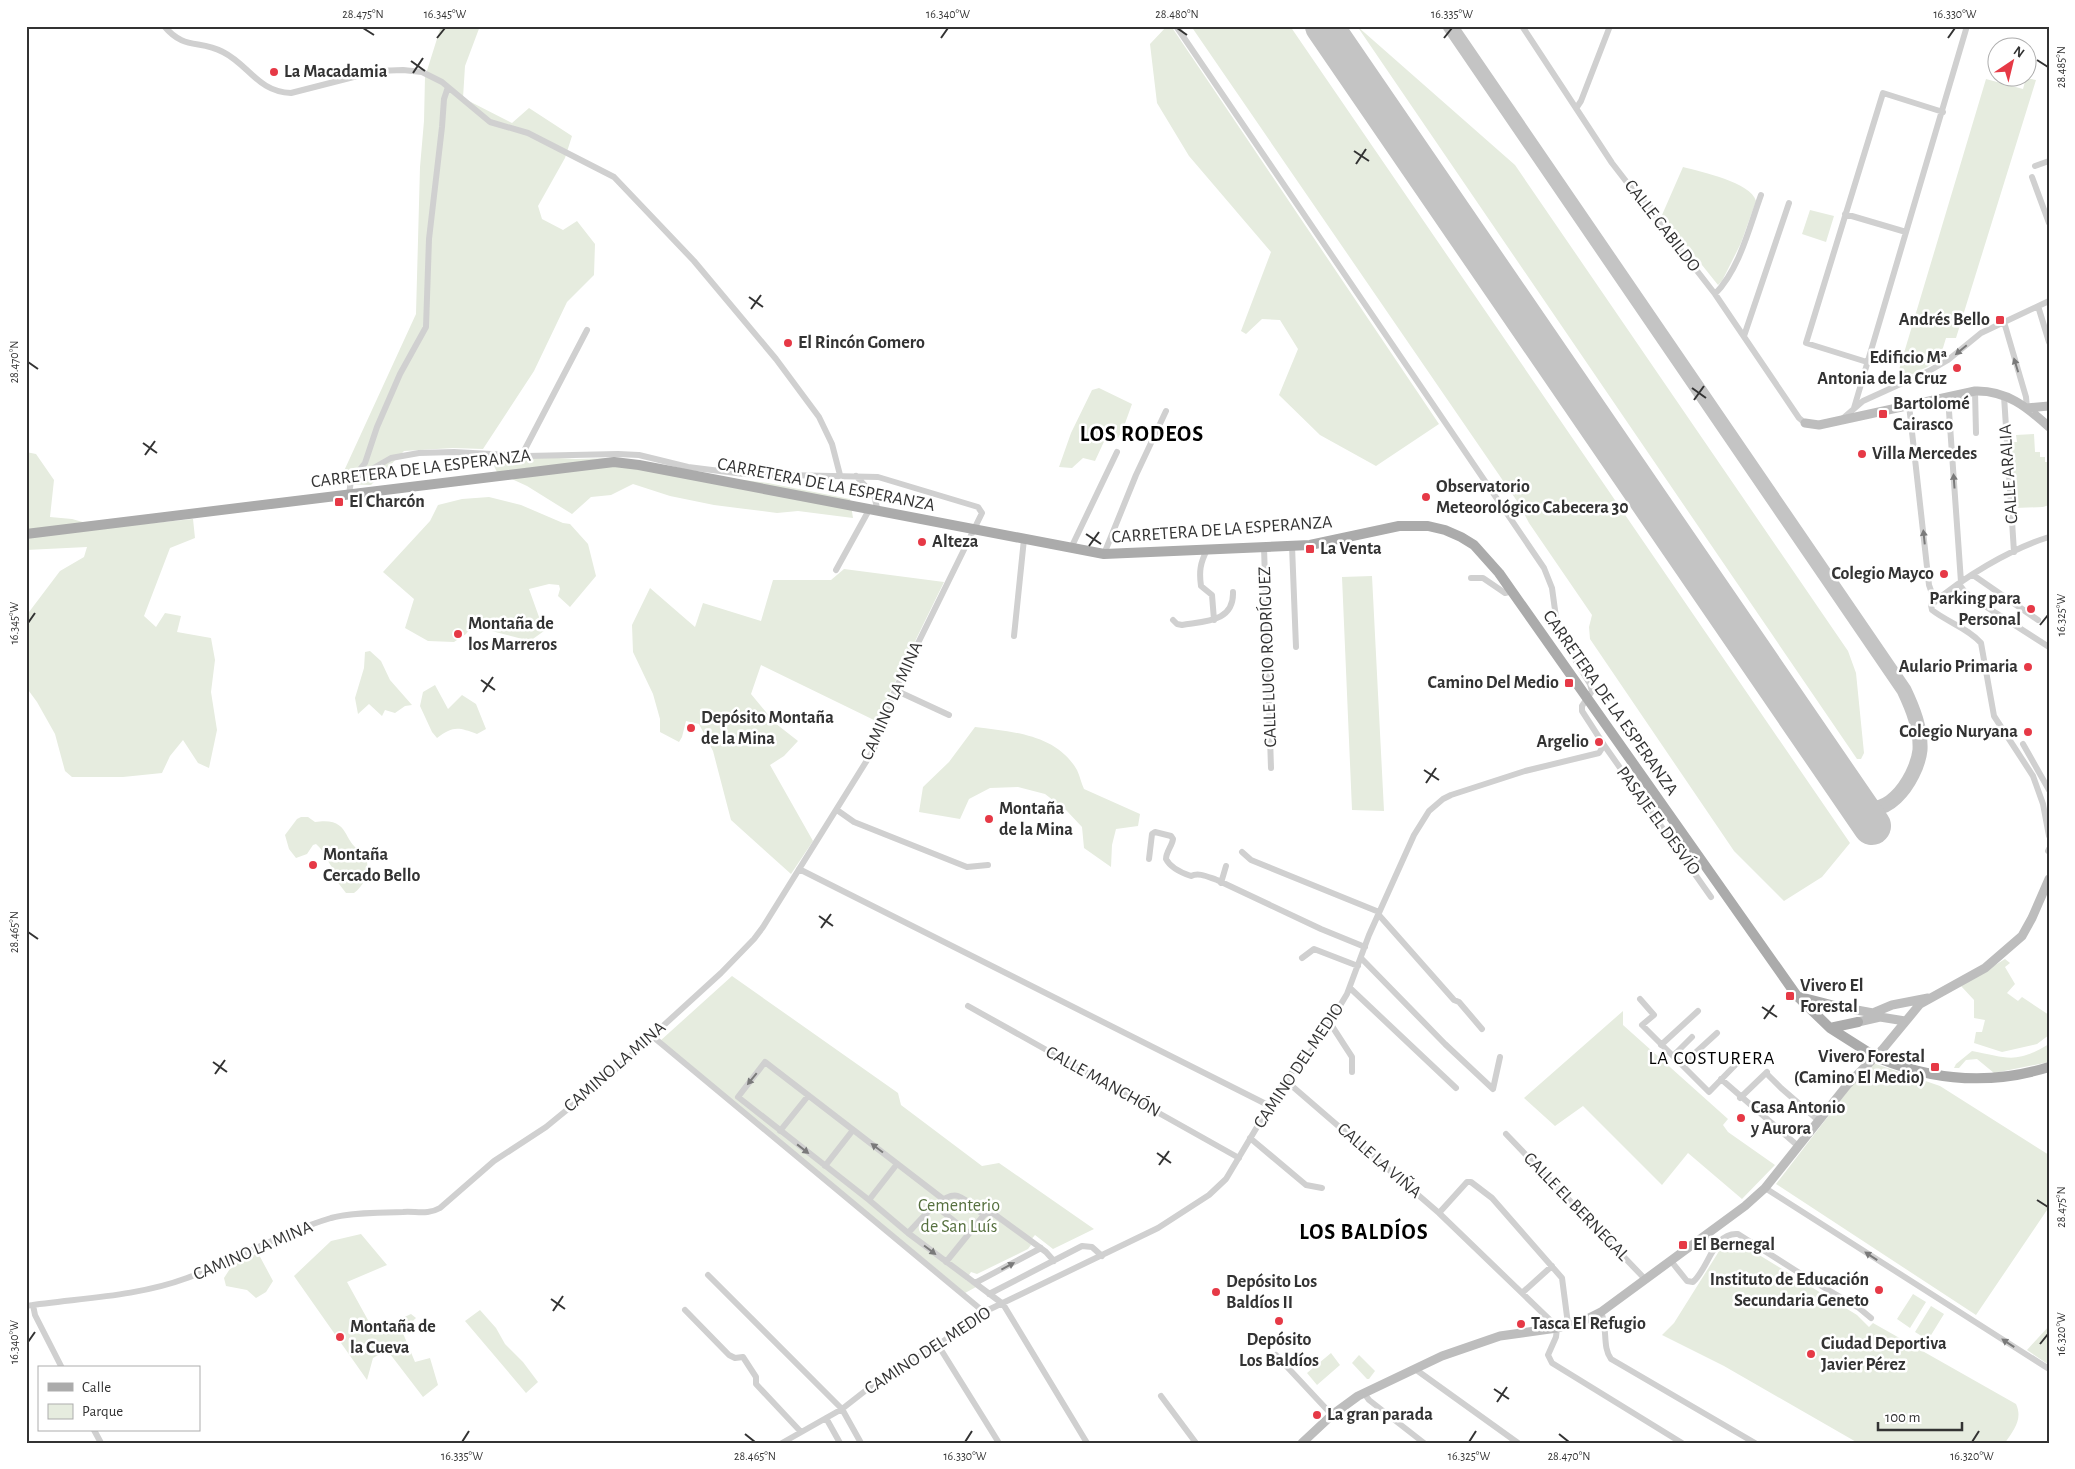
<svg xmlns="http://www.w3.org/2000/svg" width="2075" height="1469" font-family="'Alegreya Sans',sans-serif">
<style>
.green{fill:#e6ecdf}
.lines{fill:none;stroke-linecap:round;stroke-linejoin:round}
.taxiway{stroke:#c4c4c4;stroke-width:15}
.runway{stroke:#c4c4c4;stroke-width:38}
.street{stroke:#d0d0d0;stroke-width:6}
.secondary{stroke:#bdbdbd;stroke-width:9}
.primary{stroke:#ababab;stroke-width:10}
.primary-bridge{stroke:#ababab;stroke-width:10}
.oneway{fill:#7a7a7a}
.ticks{fill:none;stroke:#333;stroke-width:2}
.poi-dot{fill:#e63946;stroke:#fff;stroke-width:2}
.labels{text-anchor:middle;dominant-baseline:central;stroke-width:5;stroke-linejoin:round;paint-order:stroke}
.poi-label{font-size:18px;font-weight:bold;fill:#333;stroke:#fff;text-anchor:start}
.street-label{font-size:18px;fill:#333;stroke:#fff}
.park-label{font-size:18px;fill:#56703f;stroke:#fff}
.neighbourhood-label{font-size:19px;letter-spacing:1px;fill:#000;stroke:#fff}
.district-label{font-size:22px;font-weight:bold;letter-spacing:1px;fill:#000;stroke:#fff}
.neatline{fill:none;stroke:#333;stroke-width:2}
.ticks-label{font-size:12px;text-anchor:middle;fill:#333}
</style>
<rect width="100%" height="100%" fill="#fff"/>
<path class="green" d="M441 26H480L465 66 463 98 512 123 529 108 572 136 565 158 538 206 542 219 563 230 577 221 595 244 594 275 567 302 534 371 483 449 453 448 404 451 371 485 338 484 416 314 420 167 424 121 425 77Z
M1167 26H1171L1439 424 1376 466 1320 435 1279 395 1298 349 1280 320 1262 319 1246 334 1241 331 1271 252 1189 156 1157 103 1150 44Z
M1191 26H1290L1850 843 1822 877 1784 901 1734 851 1590 639 1589 627 1592 615 1529 523 1519 504Z
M1357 26 1515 165 1848 651 1856 673 1864 753 1861 759H1857Z
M2026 78 2036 80 1956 338H1946L1939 361 1895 383 1986 79 2023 89Z
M1683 167C1701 172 1751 182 1756 201L1741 243 1722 281 1718 285 1662 215Z
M1810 210 1834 216 1826 242 1802 234Z
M1099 388 1132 404 1123 429 1118 438 1108 433 1095 461 1083 458 1072 468 1059 467 1071 433 1092 390Z
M2034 434 2035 452H2040V457H2045V462H2049V505L2043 507 2015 508 2012 442H2017L2016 435Z
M26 452 36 454 54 480 50 517 72 519 104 528 193 519 195 538 170 548 144 616 156 627 165 613 181 616 177 632 211 638 215 660 211 692 217 730 209 768 198 763 183 740 170 756 162 773 123 777H72L65 771 55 734 37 702 26 687V616L60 571 84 557 87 547 26 550Z
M501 455 576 459 612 458 720 477 768 483 850 499 853 518 798 511 777 513 714 505 670 496 633 484 611 495 591 497 572 514 527 486 497 472 494 466Z
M489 497 521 505 563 523 570 524 588 544 596 576 570 607 558 596 560 589 559 585 549 584 529 589 544 631 530 641 472 626 466 634 454 642 428 641 405 628 414 599 383 572 430 521 438 505 462 499Z
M844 569 944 582 876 721 761 665 751 694 775 723 798 741 784 756 770 765 813 841 791 874 731 820 713 751 699 724 686 721 682 737 679 742 660 732V719L653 694 633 652 632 625 650 588 695 627 703 603 761 621 773 580H831Z
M1372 576 1384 811 1352 810 1342 577Z
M370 651 381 661 390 680 412 705 405 706 395 713 385 710 382 716 369 704 358 714 355 698 364 668 365 652Z
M435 685 448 709 462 695 476 704 486 729 477 734C458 727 453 726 437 738L432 732 420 706 423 692Z
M975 727C1013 732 1056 734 1077 770 1080 776 1081 783 1084 789L1140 814 1138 826 1116 829 1112 845 1111 867 1084 848 1082 827 1066 810 1045 794 1018 787 990 788 969 799 960 819 919 812 923 787 949 762Z
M301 817H308L315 822C353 816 341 845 364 852 371 866 367 883 354 893H346L336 880 337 873C328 865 325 851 316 844L313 845 307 854 296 858 289 849 285 835 297 819Z
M2005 959 2010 963 2005 967 2015 984 2007 993 2018 1001 2022 997 2049 1015V1035L2037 1044 2002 1052 1974 1043 1976 1032H1982L1985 1020 1974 1018V1000L1961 986Z
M732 976 898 1093 901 1105 982 1166 999 1163 1094 1229 1053 1249 1035 1235 1029 1242 1031 1245 1028 1249 977 1274 971 1272 966 1280 976 1287 965 1293 660 1041Z
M1623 1011V1025L1728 1119 1723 1125 1728 1132 1775 1165 1742 1199 1688 1153 1662 1185 1583 1106 1555 1126 1524 1098Z
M2049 1044V1062L1994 1073 1977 1059 1966 1060 1959 1068H1954L1956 1064 1972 1051C2008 1058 2016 1064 2049 1044Z
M1870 1062 1940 1086 2049 1155V1207L1976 1315 1776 1184Z
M361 1234 387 1265 347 1282 374 1331 411 1314 416 1318 402 1331 415 1362 430 1358 438 1385 423 1397 387 1350 373 1358 367 1380 294 1276 331 1241Z
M1733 1239 1857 1315 1869 1327 1873 1323 2016 1404C2023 1419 2014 1430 2005 1443H1858L1724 1366 1662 1335 1674 1323 1726 1240Z
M258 1253 273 1281 266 1292 256 1298 247 1290 226 1286 224 1278 233 1264Z
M1913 1294 1926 1302 1910 1328 1897 1319Z
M1931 1306 1944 1314 1928 1340 1915 1332Z
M480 1310 496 1328 505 1344 523 1362 538 1382 526 1393 465 1321Z
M2049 1326V1365L2027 1350Z
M1331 1353 1340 1365 1317 1385 1307 1373Z
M1359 1355 1375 1371 1369 1379H1367L1352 1363Z"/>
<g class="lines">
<path class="taxiway" d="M1450 26 1904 690C1913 709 1921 729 1920 750 1917 779 1881 832 1852 796"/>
<path class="runway" d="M1324 26 1872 826"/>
<path class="street" d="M164 26C185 51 199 39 223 52 249 65 258 92 291 93L377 71 403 70 422 72 442 82 490 122 528 133 614 177 694 261 776 359 819 417 832 444 840 475
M1522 26 1612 163 1639 198 1651 207 1656 218 1715 294 1799 418 1805 423
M1577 107 1581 101 1610 26
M2035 166 2049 161
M2032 177 2049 223
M1845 214 1906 232
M1715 294C1740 268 1749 228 1761 195
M2038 306 2049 342
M2004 322 2026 397 2027 408
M1744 336 1789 203
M1867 362 1806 343 1883 93 1943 112
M1975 391 1976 433
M2004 396 2014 552
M1948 397 1961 582
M1909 405 1929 585 1935 602
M1854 408 1967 26
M1841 420 1863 401 1929 371 1948 360 1981 333 2049 301
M527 456 525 449 587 330
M856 476 874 495 878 512
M353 478 365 463 377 427 400 374 426 327 429 239 442 127 444 99 448 87
M2049 537C2010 549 1962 578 1931 605L1932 610C1947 622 1968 628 1981 643L1994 716 2033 776 2043 804 2049 836
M1292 546 1296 647
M1264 547 1271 768
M1071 548 1117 452
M1207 550C1200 563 1199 572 1201 586L1212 595 1214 620
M1104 554 1136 475 1166 411
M836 570 869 510
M1973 575 2038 620
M1471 578H1483L1505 593 1512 591
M1959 584 1965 592 1974 599 2049 647
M1173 620 1177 624 1182 625C1205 621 1234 622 1233 592
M1014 636 1024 539
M895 690 949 715
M2023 744 2049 790
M1604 745 1711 897
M837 810 854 822 967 867 988 865
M2048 851 2049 849
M1242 852 1251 860 1379 912
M1149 859 1152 834 1155 832 1171 836 1173 839C1172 846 1166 852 1166 859 1170 867 1182 873 1191 876 1199 872 1208 877 1217 880L1321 929 1365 947
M799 869 1268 1105
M1221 883 1226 866
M1378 914 1454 1000 1459 1002 1482 1029
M1302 958 1314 949 1358 966
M1361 958 1445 1044 1493 1089 1500 1057
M1350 988 1456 1088
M1640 999 1654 1015 1642 1025 1709 1092 1745 1055
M968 1006 1239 1158
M1330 1023 1352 1057V1072
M652 1036 984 1312
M1661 1045 1698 1011
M1673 1056 1692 1037
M1682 1065 1717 1033
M1768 1075 1781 1088 1819 1121
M1721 1079 1798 1146
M1285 1080 1439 1213 1551 1321 1557 1328 1556 1337 1548 1355 1552 1363 1682 1443
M1740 1098 1767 1072
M780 1131 808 1096
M1506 1134 1645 1279
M1250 1138 1306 1185 1322 1188
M825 1166 853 1130
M1765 1188 2049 1369
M943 1199 765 1062 738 1097 869 1200 908 1233 1003 1304 1087 1443
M943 1199 942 1207 943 1212 969 1233
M869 1200 897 1164
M1439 1213 1467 1182H1471L1492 1198 1562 1278 1568 1324
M908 1233C918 1223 943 1191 958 1196 967 1199 976 1209 984 1215L989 1212 994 1214 1046 1252 1054 1261
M1671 1261 1687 1281 1693 1282C1709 1268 1713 1232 1738 1234L1801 1274 1859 1308 1871 1318
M946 1262 984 1215
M708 1275 842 1409 861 1443
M975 1283 1041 1248
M1522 1293 1552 1266
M989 1294 1082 1246 1092 1247 1102 1256
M33 1305 35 1315 62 1368
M26 1306C79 1298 136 1297 187 1278 236 1260 281 1233 331 1218 353 1212 380 1213 403 1212 416 1211 428 1215 440 1208L494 1161 546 1127 607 1077 721 973 754 939 763 927 874 749 886 713 895 690 982 513 978 507 878 477 744 474 688 467 639 455 618 454 527 456 454 452 419 453 391 458 351 481 349 494
M685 1310 729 1355 735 1358 743 1357 756 1377V1384L801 1432
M1601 1312C1608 1328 1602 1347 1611 1359L1755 1443
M938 1345 999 1443
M1276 1355 1332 1415
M1415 1369 1518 1443
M1364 1393 1369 1400 1424 1443
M1161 1396 1196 1443
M826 1418 840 1443
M94 1430 101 1443
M782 1443 842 1409 888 1373 938 1345 984 1312 1158 1228 1209 1195 1226 1179 1285 1080 1315 1047 1347 994 1369 935 1414 835 1429 811 1443 799 1451 795 1525 771 1599 753 1604 745 1582 711V706L1592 691 1590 684 1558 632 1552 588 1544 568 1176 26"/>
<path class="secondary" d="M2027 408 2049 406
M1805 423 1819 425 1975 391C2006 390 2027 407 2049 427
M1835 1006 1873 1013 1892 1005 1928 998
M1858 1022 1880 1017 1905 1021
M1302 1443 1332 1415 1358 1396 1442 1356 1500 1336 1557 1328 1581 1322 1601 1312 1745 1206 1765 1188 1848 1084 1882 1050 1920 1004 1985 968 2022 936 2032 918 2049 879"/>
<path class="primary" d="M26 534 614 462 639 465 1104 554 1310 545 1399 526H1428L1445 530 1461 537 1474 545 1499 573 1797 996 1830 1028 1871 1054
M1800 997 1835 1006
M1830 1028 1858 1022
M1881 1059C1936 1081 1992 1085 2049 1067"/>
<path class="primary-bridge" d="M1871 1054 1881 1059"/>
</g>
<defs><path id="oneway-solid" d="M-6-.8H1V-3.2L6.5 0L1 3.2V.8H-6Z" transform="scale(1.25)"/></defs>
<g class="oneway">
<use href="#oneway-solid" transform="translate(1961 350) rotate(140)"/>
<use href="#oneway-solid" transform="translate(2016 365) rotate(-107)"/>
<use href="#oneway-solid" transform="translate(1954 481) rotate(-94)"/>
<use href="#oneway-solid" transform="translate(1924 537) rotate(-96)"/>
<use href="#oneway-solid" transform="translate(752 1079) rotate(129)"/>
<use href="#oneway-solid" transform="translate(877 1148) rotate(-143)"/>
<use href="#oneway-solid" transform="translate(803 1149) rotate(38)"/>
<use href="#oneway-solid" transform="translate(930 1250) rotate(37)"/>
<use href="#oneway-solid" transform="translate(1871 1256) rotate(-147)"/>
<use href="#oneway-solid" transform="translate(1008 1266) rotate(-28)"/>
<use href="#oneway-solid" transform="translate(2008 1343) rotate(-147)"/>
</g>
<path class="ticks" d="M363 28 374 35M1177 28 1187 35M437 38 445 28M941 38 948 28M1444 38 1452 28M1948 38 1955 28M2037 60 2048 67M411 61 425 71M413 73 423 58M1354 151 1369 161M1356 164 1366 149M749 297 763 307M751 309 761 295M28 362 38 369M1692 388 1706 398M1694 400 1704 386M143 443 157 453M145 455 155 441M1086 534 1101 544M1089 546 1099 532M28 623 35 613M2040 625 2048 615M481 680 495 690M483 692 493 677M1424 770 1439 780M1426 783 1436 768M819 916 833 926M821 928 831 914M28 932 38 939M1762 1007 1777 1017M1764 1019 1774 1005M213 1062 227 1072M215 1074 225 1060M1157 1153 1171 1163M1159 1165 1169 1151M2037 1200 2048 1207M551 1299 565 1309M553 1311 563 1296M28 1342 35 1332M2040 1344 2048 1334M1494 1389 1509 1399M1497 1402 1507 1387M745 1434 755 1442M1559 1434 1569 1442M462 1442 469 1431M965 1442 972 1431M1469 1442 1476 1431M1972 1442 1979 1431"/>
<g class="poi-dot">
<circle cx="274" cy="72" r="5"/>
<rect x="1995" y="315" width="10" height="10" rx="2.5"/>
<circle cx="788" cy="343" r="5"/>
<circle cx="1957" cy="368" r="5"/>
<rect x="1878" y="409" width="10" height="10" rx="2.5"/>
<circle cx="1862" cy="454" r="5"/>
<circle cx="1426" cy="497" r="5"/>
<rect x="334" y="497" width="10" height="10" rx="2.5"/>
<circle cx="922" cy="542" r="5"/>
<rect x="1305" y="544" width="10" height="10" rx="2.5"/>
<circle cx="1944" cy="574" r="5"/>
<circle cx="2031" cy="609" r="5"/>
<circle cx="458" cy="634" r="5"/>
<circle cx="2028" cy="667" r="5"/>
<rect x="1564" y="678" width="10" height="10" rx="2.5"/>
<circle cx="691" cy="728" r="5"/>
<circle cx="2028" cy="732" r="5"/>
<circle cx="1599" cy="742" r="5"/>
<circle cx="989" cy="819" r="5"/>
<circle cx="313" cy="865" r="5"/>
<rect x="1785" y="991" width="10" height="10" rx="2.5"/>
<rect x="1930" y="1062" width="10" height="10" rx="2.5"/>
<circle cx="1741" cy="1118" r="5"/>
<rect x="1678" y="1240" width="10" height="10" rx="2.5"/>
<circle cx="1879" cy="1290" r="5"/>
<circle cx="1216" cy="1292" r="5"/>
<circle cx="1279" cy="1321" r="5"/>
<circle cx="1521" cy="1324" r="5"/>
<circle cx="340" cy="1337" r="5"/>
<circle cx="1811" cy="1354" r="5"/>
<circle cx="1317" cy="1415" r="5"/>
</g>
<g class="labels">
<g class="poi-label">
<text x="284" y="72">La Macadamia</text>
<text x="1990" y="320" text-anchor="end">Andrés Bello</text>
<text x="798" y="343">El Rincón Gomero</text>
<text x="1947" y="358" text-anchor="end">Edificio Mª<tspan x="1947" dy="21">Antonia de la Cruz</tspan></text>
<text x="1893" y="404">Bartolomé<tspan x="1893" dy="21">Cairasco</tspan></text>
<text x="1872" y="454">Villa Mercedes</text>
<text x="1436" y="487">Observatorio<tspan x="1436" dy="21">Meteorológico Cabecera 30</tspan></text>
<text x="349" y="502">El Charcón</text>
<text x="932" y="542">Alteza</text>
<text x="1320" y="549">La Venta</text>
<text x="1934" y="574" text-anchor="end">Colegio Mayco</text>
<text x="2021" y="599" text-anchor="end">Parking para<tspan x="2021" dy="21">Personal</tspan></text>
<text x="468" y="624">Montaña de<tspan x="468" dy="21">los Marreros</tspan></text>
<text x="2018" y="667" text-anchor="end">Aulario Primaria</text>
<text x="1559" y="683" text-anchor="end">Camino Del Medio</text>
<text x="701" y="718">Depósito Montaña<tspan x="701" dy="21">de la Mina</tspan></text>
<text x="2018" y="732" text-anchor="end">Colegio Nuryana</text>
<text x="1589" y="742" text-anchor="end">Argelio</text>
<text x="999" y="809">Montaña<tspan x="999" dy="21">de la Mina</tspan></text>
<text x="323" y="855">Montaña<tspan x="323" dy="21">Cercado Bello</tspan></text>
<text x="1800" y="986">Vivero El<tspan x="1800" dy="21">Forestal</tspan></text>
<text x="1925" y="1057" text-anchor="end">Vivero Forestal<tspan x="1925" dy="21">(Camino El Medio)</tspan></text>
<text x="1751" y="1108">Casa Antonio<tspan x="1751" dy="21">y Aurora</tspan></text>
<text x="1693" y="1245">El Bernegal</text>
<text x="1869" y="1280" text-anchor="end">Instituto de Educación<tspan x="1869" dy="21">Secundaria Geneto</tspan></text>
<text x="1226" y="1282">Depósito Los<tspan x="1226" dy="21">Baldíos II</tspan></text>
<text x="1531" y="1324">Tasca El Refugio</text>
<text x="350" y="1327">Montaña de<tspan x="350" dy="21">la Cueva</tspan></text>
<text x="1279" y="1340" text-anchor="middle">Depósito<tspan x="1279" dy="21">Los Baldíos</tspan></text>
<text x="1821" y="1344">Ciudad Deportiva<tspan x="1821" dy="21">Javier Pérez</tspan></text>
<text x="1327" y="1415">La gran parada</text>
</g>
<g class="street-label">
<text transform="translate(1662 226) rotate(52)">CALLE CABILDO</text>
<text transform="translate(421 469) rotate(-7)">CARRETERA DE LA ESPERANZA</text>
<text transform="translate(2009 474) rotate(-94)">CALLE ARALIA</text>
<text transform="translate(826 485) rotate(11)">CARRETERA DE LA ESPERANZA</text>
<text transform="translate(1222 530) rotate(-4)">CARRETERA DE LA ESPERANZA</text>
<text transform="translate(1268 657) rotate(-92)">CALLE LUCIO RODRÍGUEZ</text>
<text transform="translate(892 701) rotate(-66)">CAMINO LA MINA</text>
<text transform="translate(1610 703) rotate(55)">CARRETERA DE LA ESPERANZA</text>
<text transform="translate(1658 821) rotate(54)">PASAJE EL DESVÍO</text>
<text transform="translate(1299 1066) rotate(-56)">CAMINO DEL MEDIO</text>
<text transform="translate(615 1067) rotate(-41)">CAMINO LA MINA</text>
<text transform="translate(1103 1082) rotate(29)">CALLE MANCHÓN</text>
<text transform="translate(1379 1161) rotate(41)">CALLE LA VIÑA</text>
<text transform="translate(1576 1207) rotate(46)">CALLE EL BERNEGAL</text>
<text transform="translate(253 1251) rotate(-23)">CAMINO LA MINA</text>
<text transform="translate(928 1351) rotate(-33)">CAMINO DEL MEDIO</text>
</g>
<g class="park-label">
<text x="959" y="1206">Cementerio<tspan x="959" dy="21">de San Luís</tspan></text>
</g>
<g class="neighbourhood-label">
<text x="1712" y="1058">LA COSTURERA</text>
</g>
<g class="district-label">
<text x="1142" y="434">LOS RODEOS</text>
<text x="1364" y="1232">LOS BALDÍOS</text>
</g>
</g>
<rect width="2075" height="1469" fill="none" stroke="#ffffff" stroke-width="55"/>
<rect x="38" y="1366" width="162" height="65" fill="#ffffff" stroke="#adadad"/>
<rect x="48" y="1383" width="25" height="8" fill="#ababab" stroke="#adadad"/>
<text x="82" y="1392" font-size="15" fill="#333333">Calle</text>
<rect x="48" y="1404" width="25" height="15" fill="#e6ecdf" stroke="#adadad"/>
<text x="82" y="1416" font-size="15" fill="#333333">Parque</text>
<g transform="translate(2012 62) rotate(35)"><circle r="24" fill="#ffffff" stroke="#adadad"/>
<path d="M0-4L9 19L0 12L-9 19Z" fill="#e63946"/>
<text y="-8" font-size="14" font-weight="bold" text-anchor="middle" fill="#333333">N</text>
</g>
<path d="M1878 1422v8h84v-8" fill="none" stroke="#333333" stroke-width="2.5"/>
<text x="1885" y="1422" font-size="15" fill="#333333" stroke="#ffffff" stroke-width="4" paint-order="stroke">100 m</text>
<rect x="28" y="28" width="2020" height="1414" class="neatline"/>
<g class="ticks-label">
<text x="363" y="18">28.475°N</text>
<text x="445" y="18">16.345°W</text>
<text x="948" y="18">16.340°W</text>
<text x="1177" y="18">28.480°N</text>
<text x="1452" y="18">16.335°W</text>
<text x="1955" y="18">16.330°W</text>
<text transform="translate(2061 67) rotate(-90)" y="4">28.485°N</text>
<text transform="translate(14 362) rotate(-90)" y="4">28.470°N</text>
<text transform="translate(2061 615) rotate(-90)" y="4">16.325°W</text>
<text transform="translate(14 623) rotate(-90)" y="4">16.345°W</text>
<text transform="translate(14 932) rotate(-90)" y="4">28.465°N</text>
<text transform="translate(2061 1207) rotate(-90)" y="4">28.475°N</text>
<text transform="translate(2061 1334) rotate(-90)" y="4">16.320°W</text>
<text transform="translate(14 1342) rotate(-90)" y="4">16.340°W</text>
<text x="462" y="1460">16.335°W</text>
<text x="755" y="1460">28.465°N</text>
<text x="965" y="1460">16.330°W</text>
<text x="1469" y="1460">16.325°W</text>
<text x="1569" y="1460">28.470°N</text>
<text x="1972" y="1460">16.320°W</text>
</g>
</svg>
